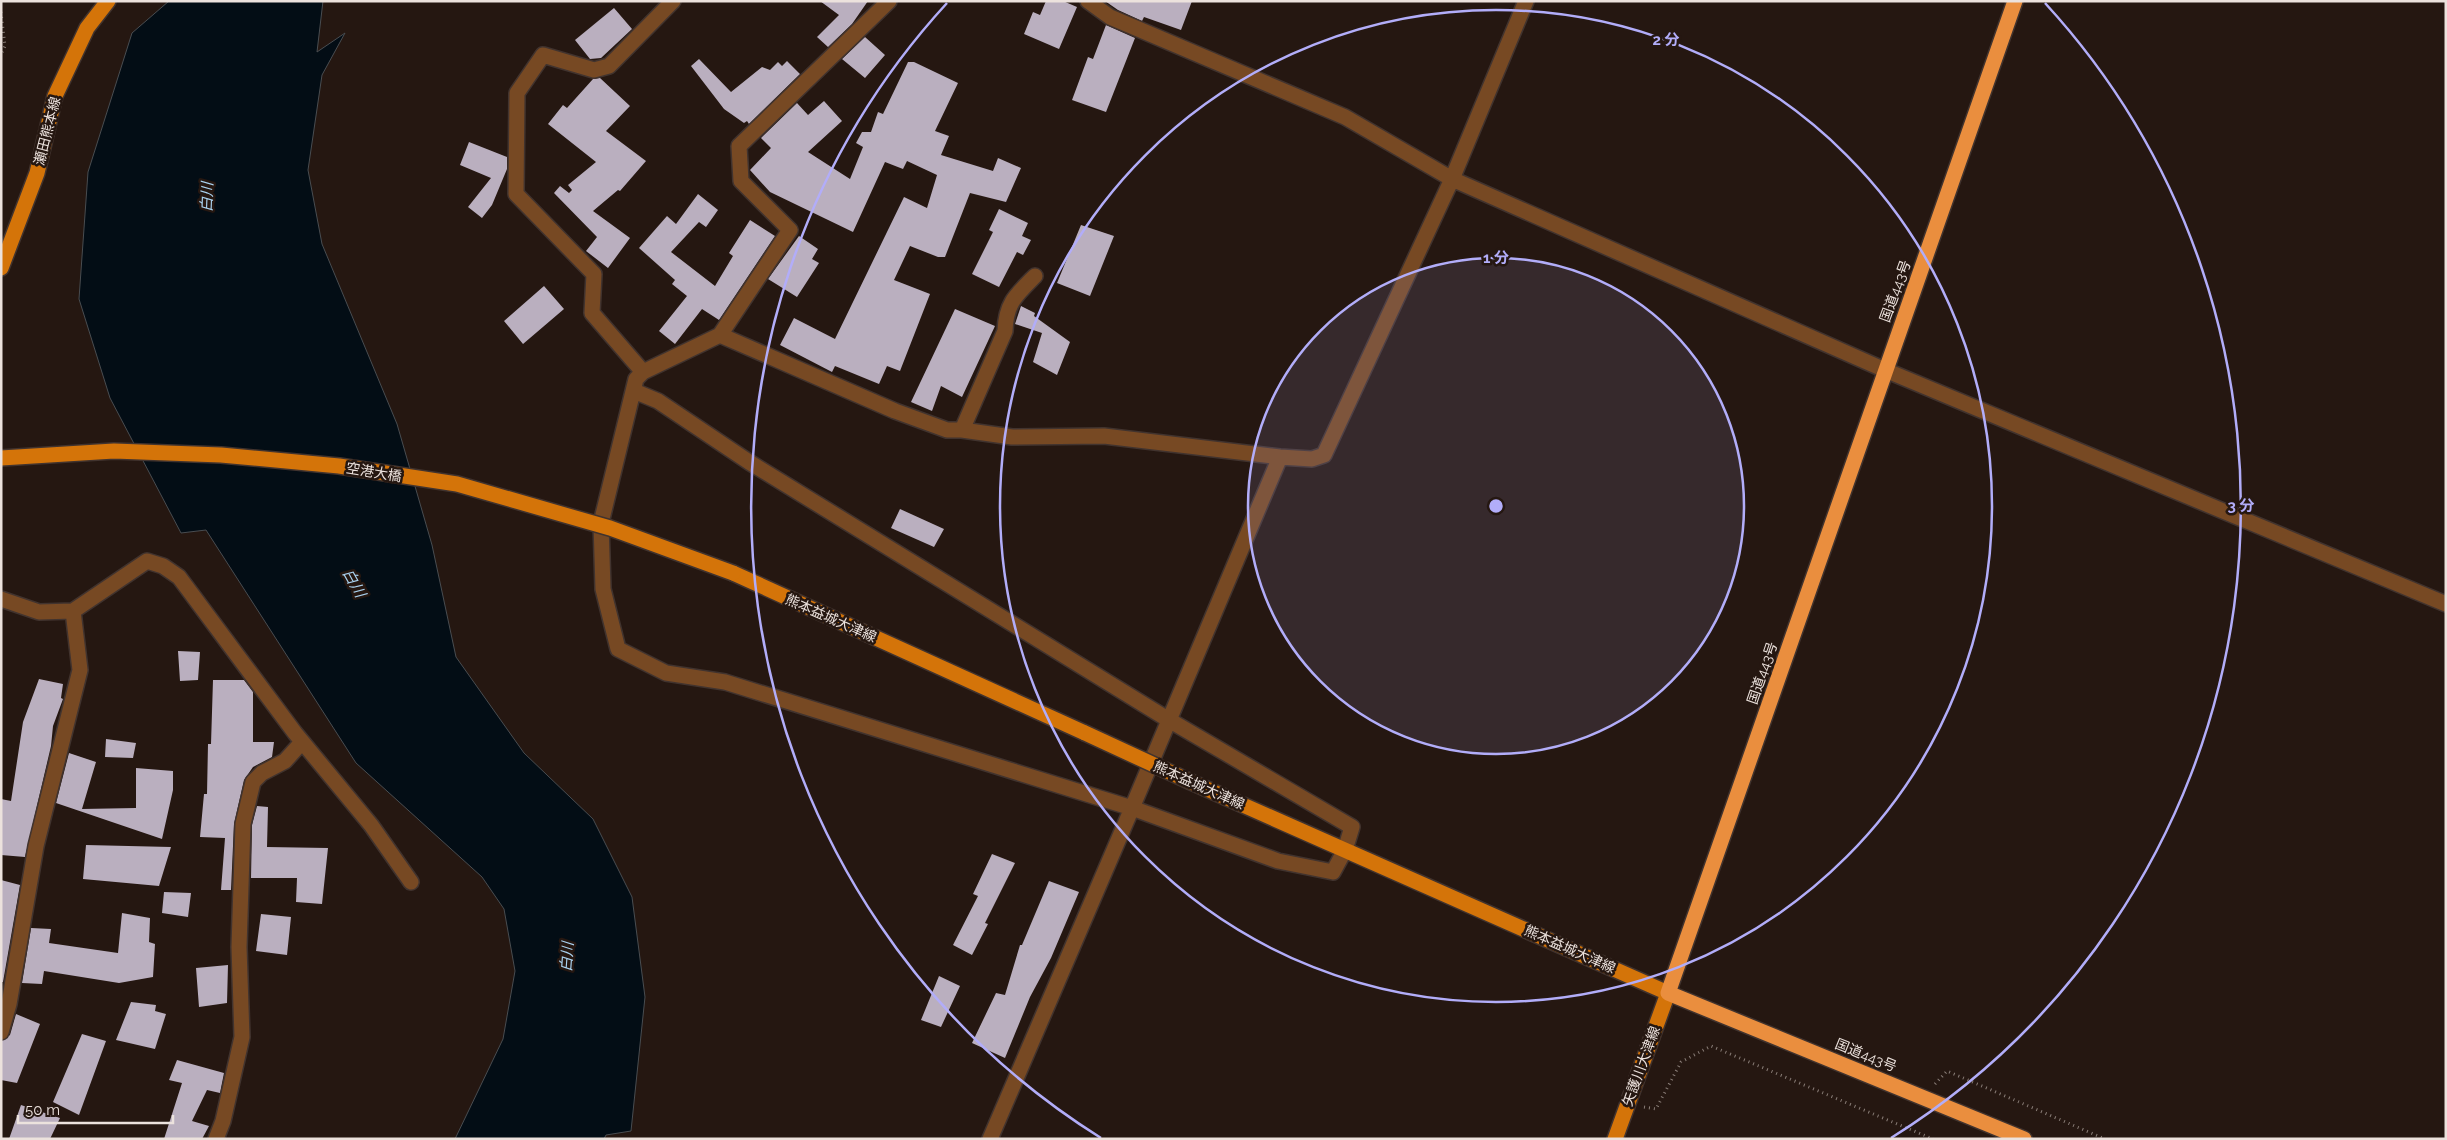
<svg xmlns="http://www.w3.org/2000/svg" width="2447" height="1140" font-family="Raleway,'Noto Sans JP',sans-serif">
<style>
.water{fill:#030d15;stroke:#494d51}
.building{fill:#baafbf}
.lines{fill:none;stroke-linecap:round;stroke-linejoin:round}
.minor-casing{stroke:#41332e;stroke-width:18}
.major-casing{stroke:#41332e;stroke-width:18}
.highway-casing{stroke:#41332e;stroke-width:18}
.path{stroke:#8a7e78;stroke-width:3;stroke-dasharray:1 4;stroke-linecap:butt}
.minor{stroke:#774923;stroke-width:15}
.major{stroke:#d47409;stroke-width:15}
.highway{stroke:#ea8e3e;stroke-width:15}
.major-bridge-casing{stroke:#41332e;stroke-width:18;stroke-linecap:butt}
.major-bridge{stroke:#d47409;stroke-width:15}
.ring{fill:none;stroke:#b2adf9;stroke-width:2.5}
.labels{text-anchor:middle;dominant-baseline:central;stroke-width:5;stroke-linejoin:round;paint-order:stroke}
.street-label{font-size:14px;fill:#ece2dd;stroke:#251711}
.water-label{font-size:15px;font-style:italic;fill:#aad3f1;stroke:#251711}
.centre{fill:#b2adf9;stroke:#251711;stroke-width:2.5}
.ring-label{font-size:15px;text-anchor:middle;font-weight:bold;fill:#b2adf9;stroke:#251711;stroke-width:5;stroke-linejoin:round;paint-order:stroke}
</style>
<rect width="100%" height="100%" fill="#251711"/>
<path class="water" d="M169 1H323L317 52 345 33 322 75 308 170 322 244 397 424 432 545 456 657 524 753 593 819 632 897 645 997 631 1131 606 1135 604 1139H455L503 1039 515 971 504 909 482 877 356 763 206 530 181 533 110 398 79 299 88 172 132 33Z"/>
<path class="building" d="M820 1H868L852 24 828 47 817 37 839 15Z
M1046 1H1063L1077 7 1059 49 1024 34 1033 12 1040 15Z
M1105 1H1192L1181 30 1144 17 1142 21 1118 10Z
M614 8 632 29 601 58 590 59 575 40Z
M1106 25 1135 38 1106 112 1072 100 1088 57 1093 59Z
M865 37 885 55 865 78 842 59Z
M699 59 731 92 762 67 770 70 778 62 782 66 787 61 800 74 749 124 747 121 744 123 724 109 691 66Z
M908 62H914L958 83 935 131 949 136 941 155 993 171 998 158 1021 168 1006 202 970 193 945 257H938L910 246 894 280 930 294 900 371 887 366 879 384 835 366 832 372 780 345 794 318 835 339 904 197 927 208 937 175 907 161 903 169 885 162 853 232 770 192 750 170 771 148 761 138 797 103 808 115 824 101 842 121 808 152 850 179 863 147 856 143 862 132H871L878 112 883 114Z
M600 78 630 106 606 131 646 161 620 191 618 190 593 211 630 238 608 268 586 251 597 237 554 193 560 186 569 193 572 190 568 185 596 162 548 124 563 105 567 108 593 79Z
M469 142 507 157V169L492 205 482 218 468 207 491 178 460 165Z
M698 194 718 210 706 227 699 222 671 252 715 286 733 256 729 253 750 220 775 236 719 320 702 309 675 344 659 331 687 296 672 284 675 280 639 248 667 216 676 224Z
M999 209 1028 223 1022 236 1031 240 1023 255 1017 252 999 287 972 274 993 232 989 230Z
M1081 225 1114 236 1090 296 1057 283Z
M799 236 818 249 812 259 819 263 797 297 768 279Z
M544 286 564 309 523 344 504 321Z
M1021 306 1035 313 1034 316 1070 342 1057 375 1033 362 1042 333 1015 324Z
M955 309 995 326 962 397 941 386 932 411 911 402Z
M900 509 944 529 934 547 891 528Z
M178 651 200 652 198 680 180 681Z
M39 679 63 684 61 698 63 699 53 726 51 746 25 857 1 855V799L11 801 23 722Z
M213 680H244L253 692V742H274L272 757 253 767 244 780 234 824 231 890H221L225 838 200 837 204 794H207L208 744H211Z
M106 739 136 743 133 758 105 757Z
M69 753 96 762 82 809 136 808V768L173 771V790L162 839 56 803Z
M257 806 268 807 267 847 328 848 322 904 296 902 297 878H251L252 825Z
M86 845 171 847 159 886 83 879Z
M992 854 1015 863 985 923 988 924 972 955 953 945 978 896 973 894Z
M1 880 20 885 3 982H1Z
M1049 881 1079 892 1051 958 1030 997 1005 1058 972 1043 996 993 1005 995 1020 945H1022Z
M164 892 191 893 188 917 162 913Z
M122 913 150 918 149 942 155 944 153 977 119 983 44 971 42 984 22 983 31 928 51 929 49 943 118 953Z
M261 914 291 917 287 955 256 951Z
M228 965 227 1003 199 1007 196 968Z
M939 976 960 986 941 1027 921 1020Z
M131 1002 156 1005 155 1011 166 1014 155 1049 116 1040Z
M16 1014 40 1024 17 1083 1 1080V1041L10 1035Z
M82 1034 106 1041 79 1115 53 1102Z
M177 1060 224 1073 220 1093 207 1090 192 1121 209 1126 202 1139H164L182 1083 169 1080Z
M21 1105 60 1118 50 1139H9Z"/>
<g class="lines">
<g class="minor-casing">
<path id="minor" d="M1088 1 1110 17 1345 117 1452 179 1885 370 2446 604
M720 335 790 230 741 181 739 146 889 1
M643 372 592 313 594 274 516 194 517 93 543 55 594 70 609 66 673 1
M634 391 658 401 749 462 1169 720 1352 827 1345 850 1333 872 1278 861 1132 808 725 682 666 673 618 649 603 589 601 523 636 379 643 372 720 335 895 411 947 430H962L1012 437 1104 436 1280 457 1312 459 1324 455 1452 179 1526 1
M962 430 1005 331C1006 303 1016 295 1035 276
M1 599 39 612 73 611 147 561 163 566 179 577 295 733 371 825 411 882
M1 1032 9 1004 36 846 80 670 73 611
M216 1139 223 1121 242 1037 239 947 243 824 253 782 262 773 285 761 302 742
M990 1139 1132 808 1280 457"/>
</g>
<g class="major-casing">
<path id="major" d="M1 268 37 173 55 96 87 28 108 1
M733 573 1085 733
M1191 782 1668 993 1615 1139"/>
</g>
<g class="highway-casing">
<path id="highway" d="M2015 1 1668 993 2024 1139"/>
</g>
<path class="path" d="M1 12 5 46 1 55
M1935 1084 1947 1071 2105 1139
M1644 1107 1656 1109 1681 1062 1711 1046 1933 1139"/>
<use href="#minor" class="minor"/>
<use href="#major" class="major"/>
<use href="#highway" class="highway"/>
<g class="major-bridge-casing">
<path id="major-bridge" d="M1 458 114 451 221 455 339 466 457 484 610 528 733 573
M1085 733 1191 782"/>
</g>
<use href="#major-bridge" class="major-bridge"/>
</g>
<circle cx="1496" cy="506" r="248" fill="#b2adf9" fill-opacity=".12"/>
<g class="ring">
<circle cx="1496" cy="506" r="248"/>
<circle cx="1496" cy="506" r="496"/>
<path d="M1101 1138A745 745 0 0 1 947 3M2045 3A745 745 0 0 1 1891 1138"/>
</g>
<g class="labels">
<g class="street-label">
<text transform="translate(47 131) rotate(-76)">瀬田熊本線</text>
<text transform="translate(1895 291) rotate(-70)">国道443号</text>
<text transform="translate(374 472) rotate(9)">空港大橋</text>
<text transform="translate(831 618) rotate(24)">熊本益城大津線</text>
<text transform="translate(1762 673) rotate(-71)">国道443号</text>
<text transform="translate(1199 785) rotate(24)">熊本益城大津線</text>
<text transform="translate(1570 949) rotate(24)">熊本益城大津線</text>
<text transform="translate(1866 1055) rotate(22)">国道443号</text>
<text transform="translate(1641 1066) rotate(-70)">矢護川大津線</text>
</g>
<g class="water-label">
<text transform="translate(207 197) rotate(-88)">白川</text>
<text transform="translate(354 583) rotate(61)">白川</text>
<text transform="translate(567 957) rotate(-86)">白川</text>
</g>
</g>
<circle cx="1496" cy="506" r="8" class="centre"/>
<g class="ring-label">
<text x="1666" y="45">2 分</text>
<text x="1496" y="263">1 分</text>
<text x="2241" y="511">3 分</text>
</g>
<rect width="2447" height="1140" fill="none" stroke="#ece2dd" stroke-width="5"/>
<path d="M18 1115v8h155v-8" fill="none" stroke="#ece2dd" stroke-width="2.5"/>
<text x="25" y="1115" font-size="15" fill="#ece2dd" stroke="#251711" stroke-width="4" paint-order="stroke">50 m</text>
</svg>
